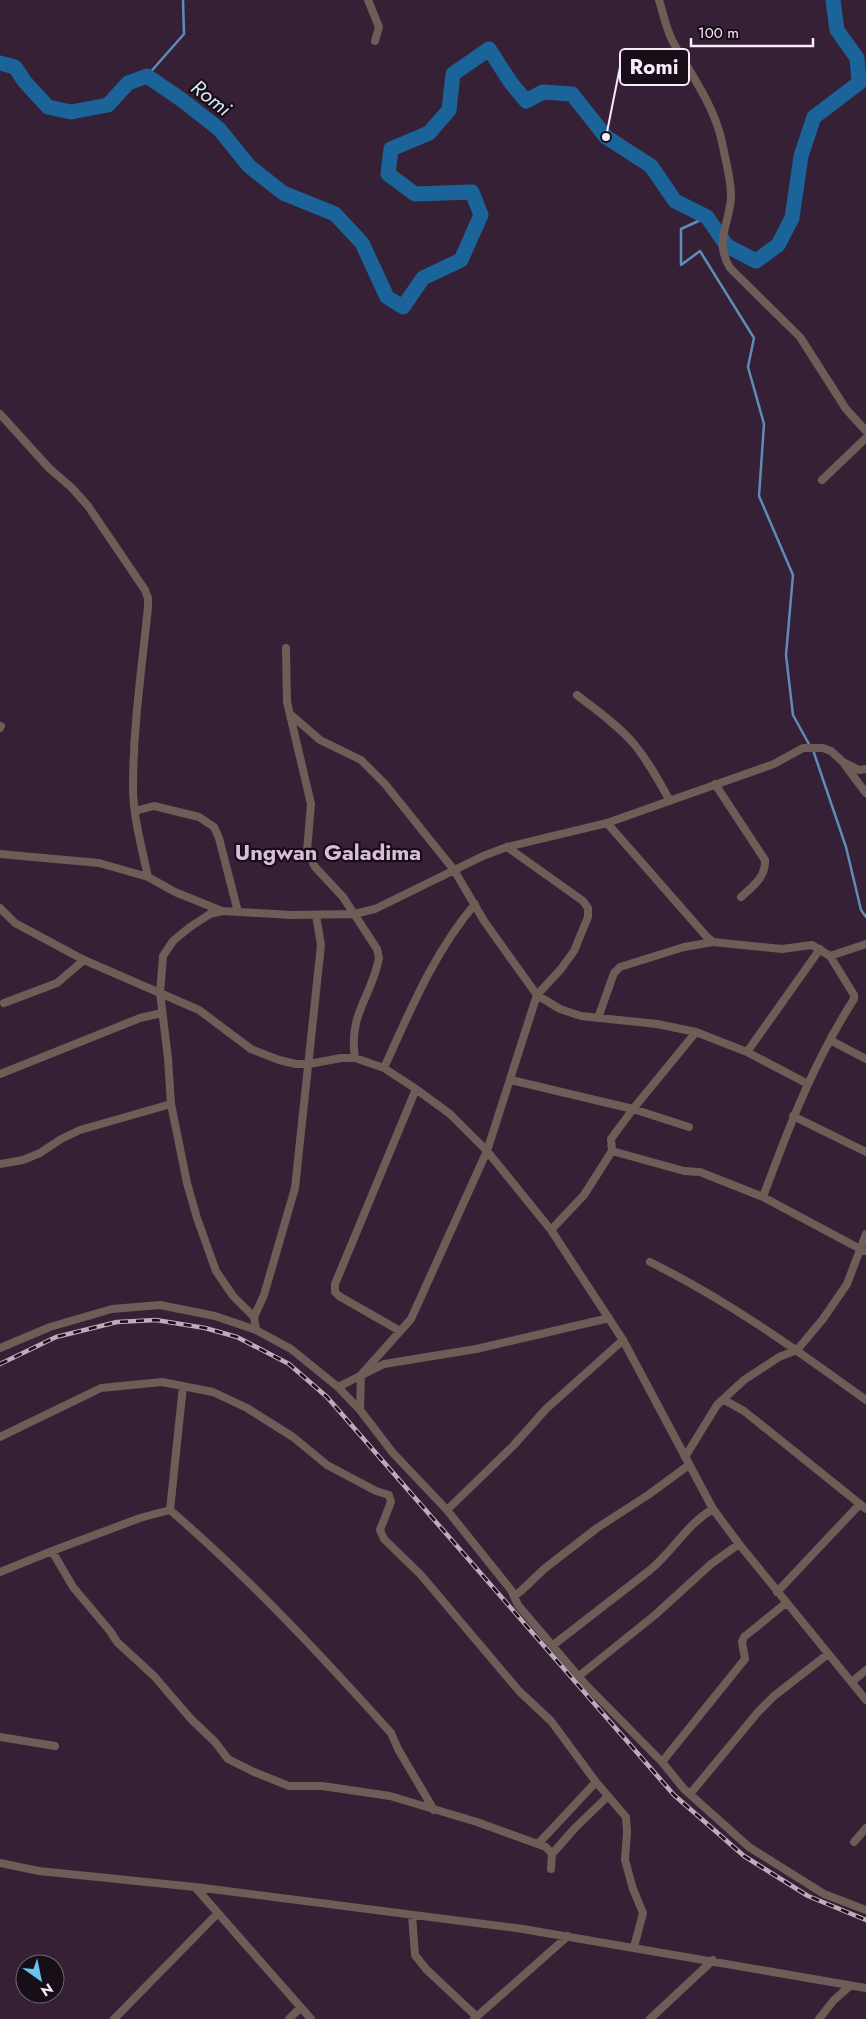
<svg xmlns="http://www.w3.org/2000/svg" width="866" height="2019" font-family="Jost,sans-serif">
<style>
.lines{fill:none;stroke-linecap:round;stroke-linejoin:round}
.stream{stroke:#5e8cb6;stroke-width:2.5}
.river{stroke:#1b649a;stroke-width:15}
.street{stroke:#6c5d56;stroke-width:8}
.rail-casing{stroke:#beacbe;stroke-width:4.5}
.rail{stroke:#170e17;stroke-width:2.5;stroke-dasharray:8;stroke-linecap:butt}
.labels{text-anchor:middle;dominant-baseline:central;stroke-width:4.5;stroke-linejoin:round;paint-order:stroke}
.water-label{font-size:21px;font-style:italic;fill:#d6e7f6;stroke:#170e17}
.quarter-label{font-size:22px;font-weight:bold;fill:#d9bcd8;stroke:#170e17}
.leader{fill:none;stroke:#f9eaf9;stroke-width:2}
.callout-dot{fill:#f9eaf9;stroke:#170e17;stroke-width:2}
.callout{fill:#170e17;stroke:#f9eaf9;stroke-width:2}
.callout-label{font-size:21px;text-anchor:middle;font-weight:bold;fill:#f9eaf9}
</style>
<rect width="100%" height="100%" fill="#362036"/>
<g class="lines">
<path class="stream" d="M147 76 184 34 183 0
M707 217 681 229V265L700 251 754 338 748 367 764 424 759 496 793 575 786 655 793 715 810 746
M813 750 846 847 861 910 866 917"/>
<path class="river" d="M0 63 15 67 25 82 48 107 71 112 108 105 128 83 147 76 182 100 219 129 249 166 283 193 335 214 362 243 387 297 403 307 423 278 461 260 481 215 472 192 415 194 388 174 391 149 429 133 449 110 453 74 489 49 511 83 526 101 543 92 572 94 606 137 651 166 675 201 707 217 727 246 756 261 778 245 792 218 801 156 814 117 859 83 857 58 837 30 833 0"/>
<path class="street" d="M368 0 379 27 375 41
M659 0C663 13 666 28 672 40 690 74 714 104 722 142 725 158 732 183 731 198 729 225 714 242 730 268L800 337 846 409 866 431
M0 414 49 468 72 488 88 506 145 590 148 598V607C142 667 133 727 133 787 133 817 142 848 148 877L175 892 222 911 291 915 354 914 375 909 483 856 507 847 607 823 774 764 803 748H823L831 751 843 762 859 770 866 769
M822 480 866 438
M286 648 287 702 311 804 307 851 315 867 343 897 377 949 379 958C372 996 348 1014 355 1058
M577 695C596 710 618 725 634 744 648 761 659 781 670 801
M290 714 320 740 361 760 385 784 454 870 484 921 537 995 560 1009 581 1016 657 1024 696 1032 747 1052 808 1084
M0 728 1 726
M845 765 866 793
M715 784 765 860C766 877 753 886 741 897
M135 811 154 806 199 817 214 827 219 838 238 912
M607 823 706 936 713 942 782 949 812 945 830 956 854 995V999C814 1061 788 1129 763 1197
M0 854 99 863 148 877
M0 908 15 923 84 960 199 1010 251 1049 279 1060 296 1064H309L341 1058H355L384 1068 416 1089 450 1114 487 1151 551 1230 623 1340 713 1509 739 1544 866 1700
M222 911 210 914 190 927 173 941 163 956 160 993 168 1058 171 1104 187 1183 197 1218 216 1271 233 1296 254 1317
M830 956 866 944
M4 1003 57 983 84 960
M598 1018 614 973 620 967 684 947 713 942
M830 1040 866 1059
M747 1052 820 949
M384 1068C410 1011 434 952 475 904
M0 1074 140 1018 162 1013
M511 1080 633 1109 689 1127
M793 1116 866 1152
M612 1151 684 1171 700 1172 763 1197 864 1251
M612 1151 611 1139 633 1109 696 1032
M0 1164 23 1160 40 1153 61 1139 80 1130 171 1104
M551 1230 584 1195 612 1151
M650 1262C727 1300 797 1350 866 1400
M256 1330 254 1317 264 1295 295 1188 321 945 316 915
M400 1331 339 1296 335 1292V1284L416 1089
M0 1348 50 1327 112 1309 160 1305 215 1316 256 1330 291 1349 338 1387 360 1410 393 1453 447 1510 511 1590 518 1605 585 1684 662 1762 684 1789 749 1847 824 1894 866 1910
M338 1387 384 1364 476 1349 609 1318
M721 1401H726L744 1411 866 1509
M360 1410 361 1375 411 1319 487 1151 537 995 561 969 574 951 588 917V908L583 901 507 847
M0 1437 101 1388 162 1382 213 1392 247 1408 293 1437 327 1465 376 1491 389 1495 391 1502 380 1530 384 1539 421 1575 519 1691 551 1721 596 1782 538 1844
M685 1457 717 1405 744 1380 779 1357 797 1350 823 1319 847 1284 866 1234
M170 1510C249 1578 321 1655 391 1733L398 1749 434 1810
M170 1510 183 1386
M447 1510 513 1446 546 1409 623 1340
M52 1551 140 1518 170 1510
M0 1572 52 1551 73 1587 110 1631 117 1642 154 1676 191 1719 215 1742 228 1759 254 1772 289 1786H322L390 1796 477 1822 546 1847 552 1854 551 1869
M777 1592 860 1504
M514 1596 521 1591 544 1569 597 1528 648 1495 689 1465
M552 1646 650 1570C673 1551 687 1524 713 1509
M579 1676 655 1615 711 1564 739 1544
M852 1682 866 1670
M0 1737 55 1746
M662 1762 745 1659 742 1642 744 1637 786 1603
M596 1782 626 1817 627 1832 625 1860 633 1889 643 1913 634 1947
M690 1794 758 1712 774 1696 828 1654
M854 1842 866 1828
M552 1854 575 1828 608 1796
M0 1863 39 1871 195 1887 523 1929 866 1988
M195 1887 311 2019
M412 1915 415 1955 426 1969 477 2017
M114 2019 218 1913
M289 2019 300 2008
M474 2019 568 1936
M650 2019 713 1960
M819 2019 834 2000 850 1986"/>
<g class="rail-casing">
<path id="rail" d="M0 1364 56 1337 117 1322 156 1320 205 1328 237 1337 289 1364 327 1397 674 1795 744 1856 808 1896 866 1920"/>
</g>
<use href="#rail" class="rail"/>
</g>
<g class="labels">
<g class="water-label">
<text transform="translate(211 98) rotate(38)">Romi</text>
</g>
<g class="quarter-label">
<text x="328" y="852">Ungwan Galadima</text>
</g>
</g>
<path class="leader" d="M606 137L620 67"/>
<circle class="callout-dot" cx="606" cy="137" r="5"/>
<rect class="callout" x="620" y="49" width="69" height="36" rx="5"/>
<g class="callout-label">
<text x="654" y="74">Romi</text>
</g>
<g transform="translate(40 1979) rotate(147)"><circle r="24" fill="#170e17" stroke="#716671"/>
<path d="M0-4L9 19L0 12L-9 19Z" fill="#65c5ee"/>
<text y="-8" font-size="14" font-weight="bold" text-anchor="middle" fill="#f9eaf9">N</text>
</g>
<path d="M691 38v8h122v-8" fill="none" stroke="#f9eaf9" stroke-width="2.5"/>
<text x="698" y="38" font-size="15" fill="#f9eaf9" stroke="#170e17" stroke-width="4" paint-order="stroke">100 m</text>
</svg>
